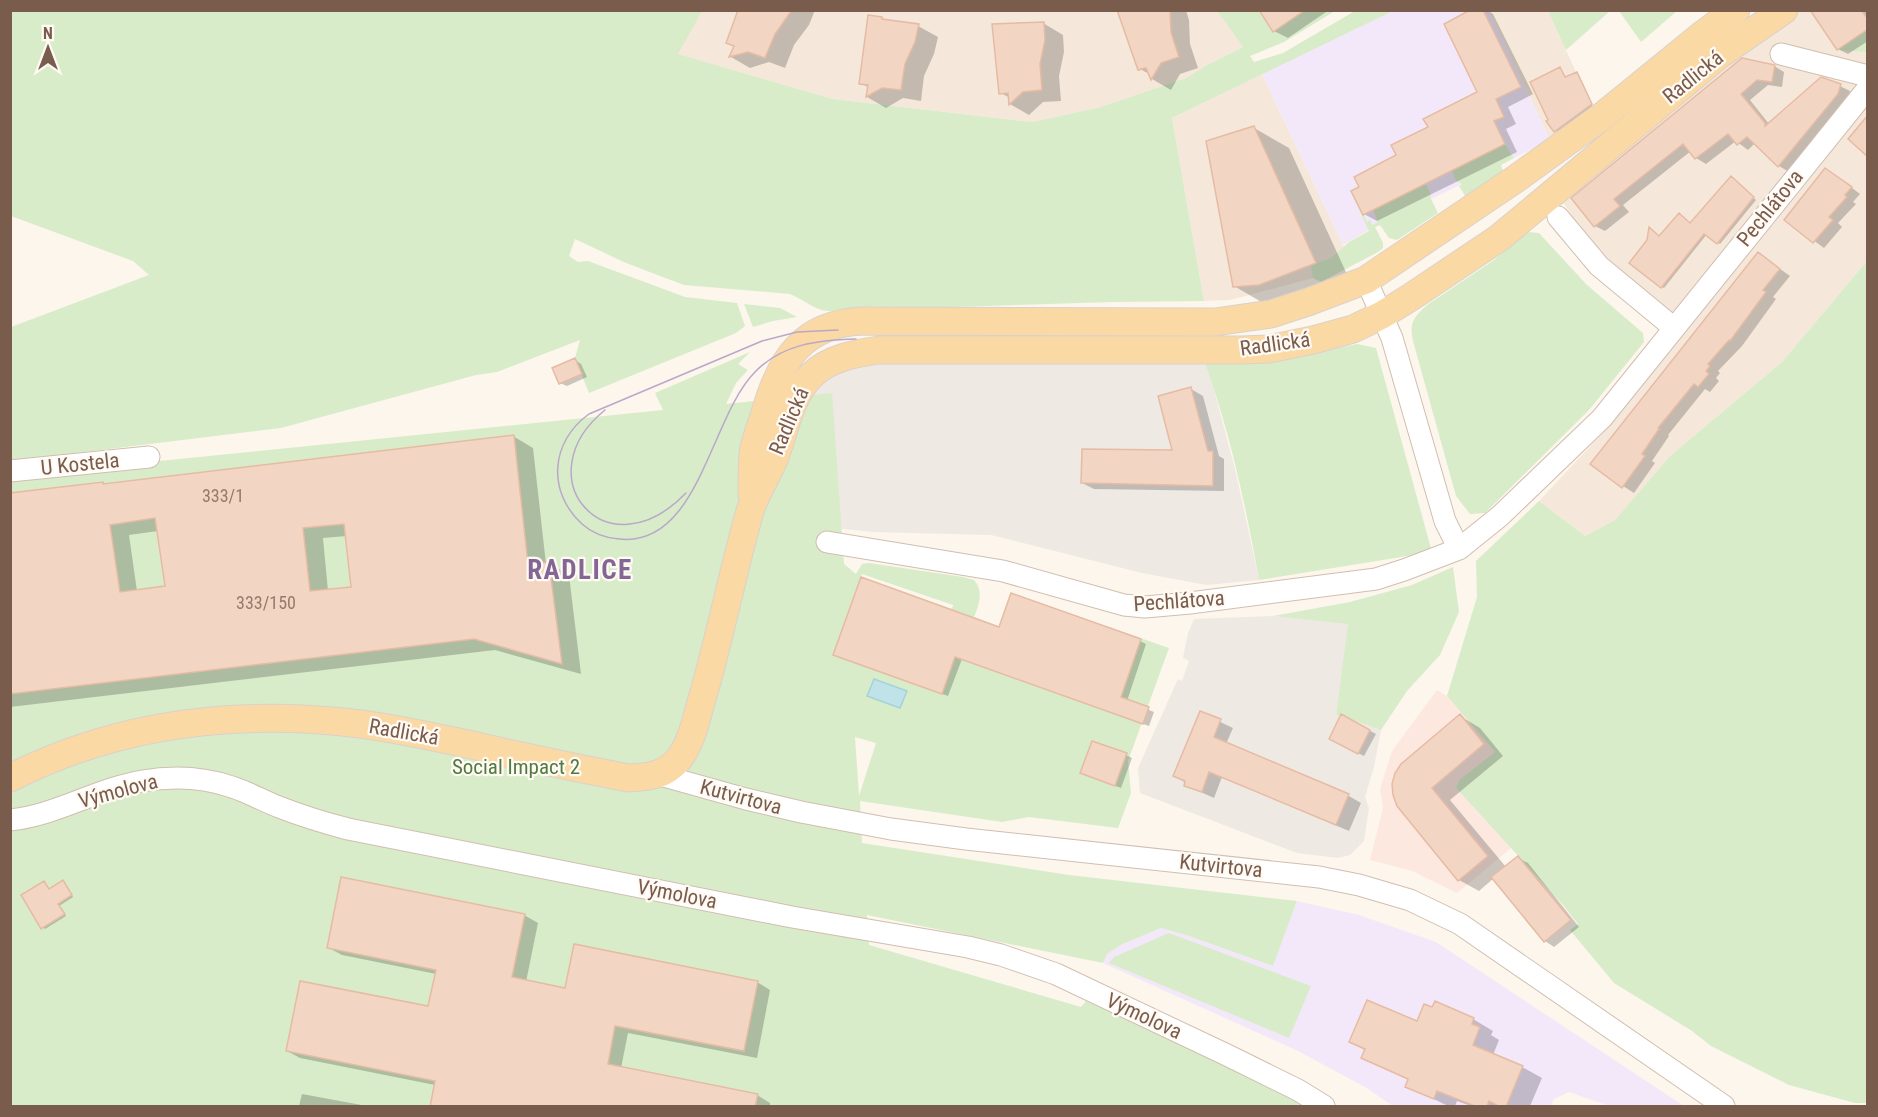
<svg xmlns="http://www.w3.org/2000/svg" width="1878" height="1117" font-family="'Roboto Condensed',sans-serif">
<style>
.residential{fill:#f5e8da}
.commercial{fill:#fde8e0}
.industrial{fill:#efe9e4}
.education{fill:#f3e8fa}
.green{fill:#d8ecc9;fill-rule:evenodd}
.water{fill:#bfe3e8;stroke:#a5d3da;stroke-width:1.5}
.shadow{fill:#0003;fill-rule:evenodd}
.building{fill:#f3d5c3;stroke:#e6bba3;stroke-width:1.5;fill-rule:evenodd}
.lines{fill:none;stroke-linecap:round;stroke-linejoin:round}
.minor-casing{stroke:#d1beb0;stroke-width:23}
.major-casing{stroke:#dad1cd;stroke-width:29}
.minor{stroke:#fff;stroke-width:21}
.major{stroke:#fbd9a5;stroke-width:27}
.tram{stroke:#b9a8c9;stroke-width:1.5}
.labels{text-anchor:middle;dominant-baseline:central;stroke-width:4.5;stroke-linejoin:round;paint-order:stroke}
.number-label{font-size:18px;fill:#987a6a}
.street-label{font-size:21px;fill:#7a5c4d;stroke:#fffaf3}
.park-label{font-size:21px;fill:#537a41;stroke:#fffaf3}
.district-label{font-size:27px;font-weight:bold;letter-spacing:1.5px;fill:#846695;stroke:#fffaf3}
</style>
<rect width="100%" height="100%" fill="#fdf6ec"/>
<path class="residential" d="M702 10 1217 11 1243 47 1207 65 1186 78 1097 108 1032 122 833 99 677 54Z
M1489 11H1548L1595 113 1550 140Z
M1797 11H1867V261L1782 362 1670 456 1615 520 1585 536 1539 501 1612 423 1685 326 1591 246 1559 196 1746 46Z
M1262 74 1351 262 1313 278 1230 300 1204 301 1172 118Z"/>
<path class="commercial" d="M1437 690 1447 696 1495 752 1459 780 1456 788 1511 848 1457 893 1412 871 1370 860 1383 808 1380 789 1392 751Z"/>
<path class="industrial" d="M1204 361 1213 386 1236 473 1259 580 1206 585 1142 573 991 535 872 532 788 523 812 395 824 383 839 373 871 364 917 362Z
M1273 616 1349 623 1336 715 1381 730 1374 767 1365 797 1369 808 1364 841 1350 855 1338 858 1297 853 1140 793 1138 768 1178 679 1182 681 1189 661 1183 658 1188 633 1194 619Z"/>
<path class="education" d="M1393 11H1489L1550 140 1369 230 1343 245 1262 74Z
M1297 901 1359 915 1436 942 1684 1106H1609L1569 1092 1554 1099 1551 1106H1393L1365 1087 1296 1050 1103 963 1107 954 1123 944 1161 928 1189 936 1273 966Z"/>
<path class="green" d="M11 11H702L678 54 833 99 1032 122 1097 108 1186 78 1207 65 1243 47 1217 11H1259L1273 31 1305 11H1335L1284 42 1250 56 1254 62 1283 53 1355 11H1393L1172 118 1204 301 1112 302 828 311C814 310 803 299 790 294L684 285 626 263 575 239 569 256 578 262 588 261 685 297 737 303 745 326 736 333 589 393 575 358 580 340 497 372 476 375 281 428 11 461V327L149 275 133 261 11 216Z
M1548 11H1610L1566 50Z
M1619 11H1677L1641 42Z
M1866 30H1867V52L1837 50Z
M1505 144 1514 158 1501 165 1504 174 1467 199 1459 186 1462 184 1456 181 1452 171Z
M1426 184 1431 195 1430 199H1431L1438 213 1397 240 1389 238 1380 225 1375 227 1383 243V248L1378 252 1321 282 1313 278 1311 265 1331 258 1349 242 1369 231 1350 190 1359 186 1352 191 1367 222 1370 220 1372 225 1378 222 1373 210Z
M1528 232 1539 233 1586 284 1643 333 1644 342 1589 410 1485 513 1470 514 1456 496 1413 341C1409 322 1414 317 1427 305L1494 260Z
M1867 261 1868 1103H1855L1789 1085 1711 1046 1692 1031 1614 983 1570 930 1578 924 1562 904 1456 788 1459 780 1495 752 1447 696 1477 597 1476 561 1539 501 1585 536 1615 520 1670 456 1782 362Z
M744 304 780 308 797 317 773 321 753 327Z
M1357 344 1376 348 1432 552 1259 580C1246 507 1230 431 1204 361L1278 360Z
M750 352 738 364 748 370 736 383 726 404 832 393 844 564 856 574 862 564 869 563 963 577 974 580C984 591 979 605 974 617L999 627 1011 593 1169 648 1128 761 1131 793 1118 828 1029 817 1002 822 860 801 862 843 1069 875 1297 901 1273 966 1189 936 1161 928 1123 944 1107 954 1103 963 867 915 869 945 1081 1007 1086 1001 1236 1069 1305 1106H11V476L663 410 655 393ZM862 574 953 605V606L951 609 861 577ZM855 737 876 743 859 796Z
M1453 567 1459 612 1440 655 1407 691 1381 730 1336 715 1348 624 1273 616 1350 602 1412 585Z
M1169 933 1311 986 1289 1038 1109 963 1114 957Z"/>
<path class="water" d="M874 679 907 691 900 708 867 696Z"/>
<path class="shadow" d="M739 10H815L809 25 794 45 785 68 769 62 750 68 731 57 735 47 728 42Z
M1119 10H1186L1189 20 1190 44 1198 68 1180 74 1171 90 1152 79 1151 75 1140 69Z
M1261 10H1329L1288 38 1274 31Z
M1474 10H1487L1493 14 1533 94 1508 107 1516 124 1506 129 1517 152 1377 221 1364 214 1398 156 1430 128 1479 93Z
M1814 10H1866L1868 41 1848 54 1838 49Z
M882 18 887 21 918 26 938 37 934 54 924 76 921 101 903 98 886 108 867 97 869 88 861 83Z
M1043 23 1063 35 1064 52 1059 76 1061 101 1043 102 1029 115 1010 104V98L1001 93Z
M1774 66 1784 72 1782 87 1768 85 1750 100 1769 124 1840 86 1850 91 1848 100 1789 172 1779 166 1755 143 1748 150 1736 141 1706 164 1696 158 1691 151 1623 205 1629 212 1605 231 1595 226 1573 199Z
M1560 69 1566 78 1577 74 1579 75 1593 106 1557 132 1550 120Z
M1254 128 1289 148 1351 283 1270 307 1234 286Z
M1835 175 1860 194 1853 202 1856 204 1838 223 1842 227 1824 248 1786 220Z
M1734 180 1756 200 1720 244 1707 234 1664 288 1662 287 1660 237 1691 224Z
M1759 254 1790 276 1773 297 1776 299 1742 346 1718 371 1720 373 1716 378 1719 381 1710 392 1705 389 1668 435 1669 436 1652 461 1655 463 1634 493 1623 486Z
M575 360 581 364 587 377 567 386 560 383Z
M1191 389 1203 396 1219 456 1224 459V491L1094 489 1082 483 1174 452Z
M513 436 533 448 546 564 549 563 569 575 581 674 495 650 10 707V495ZM158 531 166 587 137 591 129 535ZM347 536 353 588 328 591 323 538Z
M1000 629 1140 641 1146 644 1127 701 1154 712 1149 726 962 659 948 696 841 658Z
M1201 713 1233 728 1226 744 1349 796 1361 803 1349 831 1222 777 1214 798 1185 785 1186 783 1175 776Z
M1342 716 1376 734 1364 756 1331 739Z
M1460 716 1480 728 1503 756 1450 800 1506 867 1518 858 1528 863 1579 927 1554 947 1545 941 1494 878 1479 891 1459 880 1399 806Z
M1126 755 1132 758 1121 788 1082 773Z
M44 883 50 890 65 884 73 897 59 906 66 916 45 929 43 927Z
M524 915 538 923 526 982 566 990 757 982 770 990 757 1058 628 1033 621 1068 757 1095 770 1103V1106H431L435 1085 300 1058 287 1051 430 1008 436 974 342 955 329 948Z
M1473 1019 1493 1031 1491 1035 1499 1040 1493 1055 1522 1067 1542 1078 1530 1106H1471L1457 1101 1455 1106H1448L1407 1086 1409 1080 1363 1057 1366 1051 1351 1042 1417 1023Z
M302 1094 367 1106H299Z"/>
<path class="building" d="M738 10H792L775 34 765 58 748 52 729 57 734 46 726 43Z
M1117 10H1170L1171 32 1179 57 1161 63 1151 80 1146 68 1138 70Z
M1259 10H1305L1273 32Z
M1470 10H1483L1521 87 1496 99 1504 117 1494 121 1505 144 1363 215 1351 191 1359 187 1354 177 1396 155 1391 145 1428 127 1423 119 1477 92 1444 24Z
M1810 10H1861L1868 19V29L1837 50Z
M868 15 882 17V19L919 24 915 42 905 64 901 90 882 88 866 97 868 85 859 84Z
M1044 22 1045 40 1040 64 1042 90 1023 92 1009 105 1008 93 999 94 992 24Z
M1742 58 1775 65 1772 82 1757 80 1741 94 1765 123V126L1821 77 1841 84 1838 94 1778 167 1747 137 1737 145 1728 134 1695 159 1683 144 1614 199 1620 206 1594 227 1571 198Z
M1560 67 1565 77 1577 72 1592 104 1554 132 1546 121 1548 120 1530 82Z
M1868 115V157L1848 139Z
M1254 126 1316 263 1259 285 1233 287 1206 141Z
M1825 168 1852 187 1845 195 1847 197 1829 217 1833 220 1813 243 1784 220Z
M1731 176 1754 197 1717 244 1704 234 1661 288 1629 263 1647 240 1649 227 1659 236 1679 213 1690 223Z
M1758 252 1780 269 1763 290 1766 292 1730 341 1729 340 1708 364 1710 366 1706 371 1709 374 1698 387 1694 384 1658 428 1659 429 1642 454 1645 456 1622 488 1590 464Z
M575 358 582 374 559 384 552 368Z
M1191 387 1208 451H1213V486L1081 483 1082 449 1172 450 1158 396Z
M514 435 528 564 549 562 562 664 474 639 10 694V493L103 482V484ZM155 518 165 586 120 592 110 525ZM344 524 351 587 310 591 303 528Z
M861 577 999 627 1011 593 1141 639 1121 697 1149 707 1143 724 955 657 942 694 833 655Z
M1200 711 1221 719 1214 737 1349 794 1336 825 1209 772 1202 792 1184 786 1185 781 1173 776Z
M1341 714 1370 730 1358 754 1329 739Z
M1460 714 1484 744 1432 788 1488 856 1458 881 1397 806 1393 795 1392 784 1395 773 1401 764Z
M1092 741 1127 753 1115 786 1080 773Z
M1518 856 1571 920 1544 942 1491 877Z
M341 877 525 914 512 977 565 988 574 944 758 981 744 1051 615 1026 608 1064 758 1094 755 1107H430L435 1081 286 1051 300 981 428 1006 436 970 327 948Z
M63 880 72 895 58 904 65 914 41 929 21 895 44 881 49 889Z
M1367 1000 1417 1021 1424 1004 1432 1007 1435 1001 1474 1018 1472 1024 1480 1027 1473 1045 1523 1066 1506 1107H1500L1489 1101 1487 1107H1477L1437 1091 1434 1099 1405 1087 1408 1079 1361 1058 1365 1049 1349 1042Z"/>
<g class="lines">
<g class="minor-casing">
<path id="minor" d="M1781 54 1868 76
M1558 217 1599 266 1674 328
M1366 280 1392 338 1445 521 1459 549
M10 471 149 457
M827 542 1003 571 1124 605 1145 607 1190 603 1376 579 1404 570 1459 549 1500 516 1602 418 1868 88
M660 775 746 799 801 812 891 829 966 839 1319 877 1359 885 1410 900 1460 924 1724 1106
M10 820C57 815 96 789 142 781 172 776 203 777 232 787 248 792 263 801 279 807 302 816 325 823 348 829L792 917 968 947 1001 955 1056 974 1227 1055 1298 1090 1324 1106"/>
</g>
<g class="major-casing">
<path id="major" d="M752 495C752 481 752 467 753 453 755 440 761 426 765 413 780 360 802 324 862 321L1215 322 1271 314 1308 302 1366 280 1517 178 1600 118 1702 35 1736 10
M10 778C120 722 239 709 361 724 398 729 435 737 472 745 524 757 576 768 628 778 648 777 664 776 678 760 693 742 697 714 704 692 721 632 733 571 750 511 756 492 768 475 775 457 785 430 790 395 812 375 829 358 857 353 879 350H1241L1269 349 1313 340 1353 329 1382 315 1411 297 1499 238 1719 55 1784 10"/>
</g>
<use href="#minor" class="minor"/>
<use href="#major" class="major"/>
<path class="tram" d="M838 330 797 332 762 341 589 414C550 442 547 492 582 524 592 533 606 538 619 539 699 548 710 417 755 372 782 344 818 340 856 339
M605 410C523 476 606 576 686 493"/>
</g>
<g class="labels">
<g class="number-label">
<text x="223" y="495">333/1</text>
<text x="266" y="602">333/150</text>
</g>
<g class="street-label">
<text transform="translate(1693 77) rotate(-39)">Radlická</text>
<text transform="translate(1770 208) rotate(-51)">Pechlátova</text>
<text transform="translate(1275 344) rotate(-8)">Radlická</text>
<text transform="translate(789 421) rotate(-67)">Radlická</text>
<text transform="translate(80 464) rotate(-6)">U Kostela</text>
<text transform="translate(1179 601) rotate(-4)">Pechlátova</text>
<text transform="translate(404 732) rotate(10)">Radlická</text>
<text transform="translate(118 791) rotate(-15)">Výmolova</text>
<text transform="translate(741 797) rotate(15)">Kutvirtova</text>
<text transform="translate(1221 866) rotate(6)">Kutvirtova</text>
<text transform="translate(677 894) rotate(11)">Výmolova</text>
<text transform="translate(1144 1016) rotate(25)">Výmolova</text>
</g>
<g class="park-label">
<text x="516" y="767">Social Impact 2</text>
</g>
<g class="district-label">
<text x="580" y="570">RADLICE</text>
</g>
</g>
<rect width="1878" height="1117" fill="none" stroke="#7a5c4d" stroke-width="24"/>
<g transform="translate(48 48)" stroke="#fffaf3" stroke-width="4.5" paint-order="stroke">
<path d="M0-4.5L10 22L0 15L-10 22Z" fill="#7a5c4d"/>
<text y="-9" font-size="16" font-weight="bold" text-anchor="middle" fill="#7a5c4d">N</text>
</g>
</svg>
